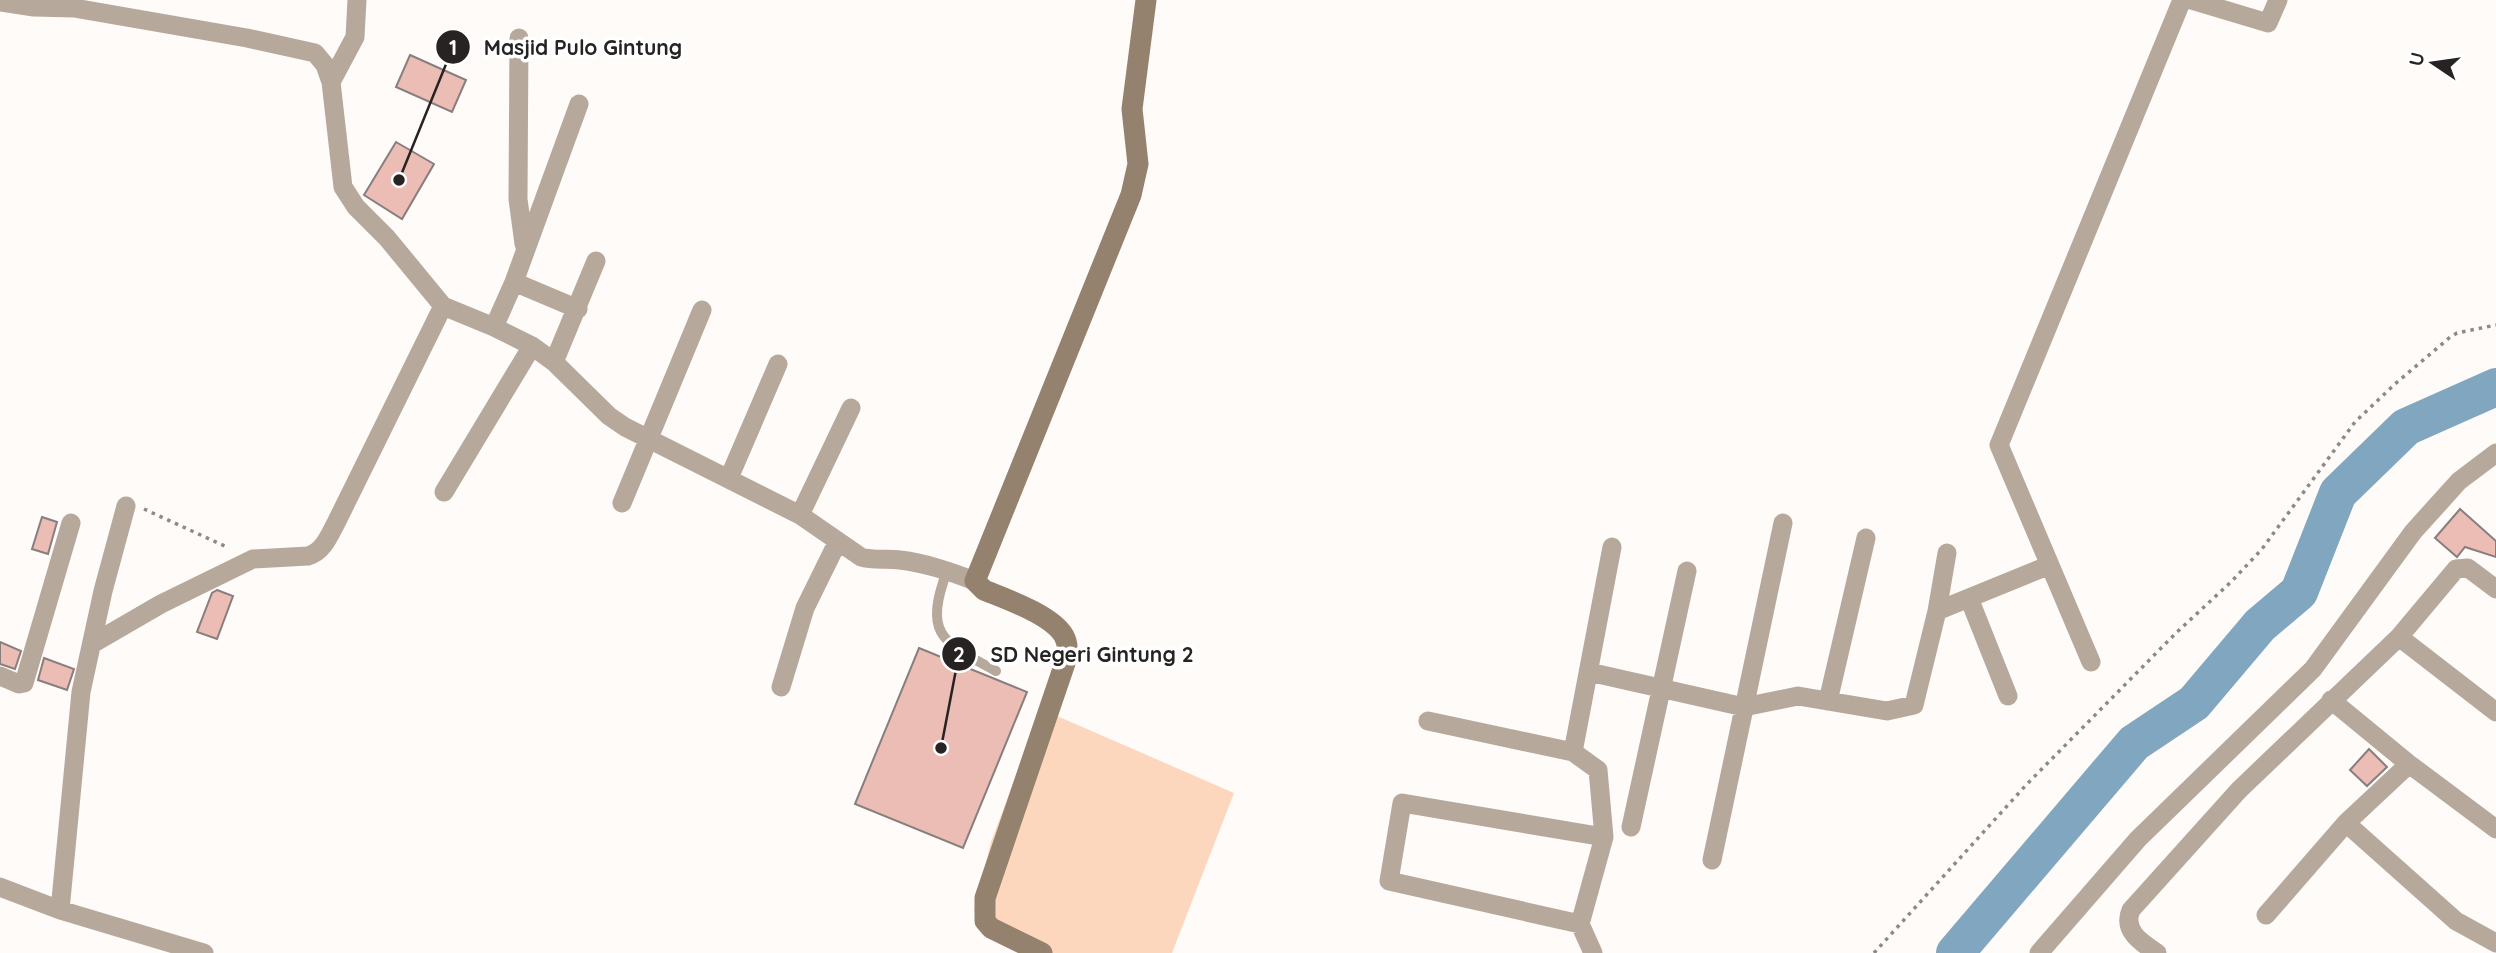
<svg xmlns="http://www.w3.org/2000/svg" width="2496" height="953" font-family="Quicksand,sans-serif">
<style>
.green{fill:#fcd7be}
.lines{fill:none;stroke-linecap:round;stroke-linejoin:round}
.river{stroke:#81a6bf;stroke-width:38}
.building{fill:#ebbdb5;stroke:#877e7d;stroke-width:2}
.path{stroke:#8c8987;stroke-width:3.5;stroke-dasharray:3.5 5;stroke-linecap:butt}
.lane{stroke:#b6a99c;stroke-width:10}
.street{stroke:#b6a99c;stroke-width:19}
.secondary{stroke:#94816e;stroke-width:21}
.leader{fill:none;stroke:#262322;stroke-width:2.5}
.callout-dot{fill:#262322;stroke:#fff;stroke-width:2.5}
.mark-label{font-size:21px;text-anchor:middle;font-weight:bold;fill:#fff}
.callout-label{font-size:21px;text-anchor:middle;font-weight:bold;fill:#262322;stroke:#fff;stroke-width:7;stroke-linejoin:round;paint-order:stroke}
</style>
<rect width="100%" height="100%" fill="#fefbf9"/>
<path class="green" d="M1041 709 1234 793 1172 953H1048L974 912 991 842Z"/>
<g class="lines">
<path class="river" d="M1955 953 2134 743 2194 703 2260 625 2299 592 2338 493 2406 427 2496 387"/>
</g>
<path class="building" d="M410 55 466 80 452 112 396 87Z
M396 142 434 164 402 219 364 195Z
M2460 509 2496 541V557L2465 547 2457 557 2435 538Z
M42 517 57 522 48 554 32 549Z
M217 590 233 596 217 639 197 632 212 593Z
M0 642 21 651 15 669 0 664Z
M919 648 1027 692 963 848 855 804Z
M44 658 74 669 67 690 38 680Z
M2369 749 2387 767 2367 786 2350 770Z"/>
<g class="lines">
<path class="path" d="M144 509 229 548
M1874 953 2027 784 2176 633 2232 581 2262 549 2355 422 2395 384 2449 338 2457 333 2496 325"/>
<path class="lane" d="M947 571C923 636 943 642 996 671"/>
<path class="street" d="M2191 0 2268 23 2278 0
M0 2 34 7 74 8 247 38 315 53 325 65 331 82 343 187 356 207 387 238 443 306 494 327 532 346 554 362 609 416 625 427 800 515 861 557C874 561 887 558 900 560 926 563 951 572 975 581
M519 38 518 199 524 244
M331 82 355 37 357 0
M514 282 578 309
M494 327 514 282 579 104
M554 362 596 261
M729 478 778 364
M444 492 532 346
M622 503 702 310
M800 515 851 408
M1969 598 2008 696
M1937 611 1947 553
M2399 637 2496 712
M92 644 161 604 253 559 308 556C323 552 329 536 336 523L443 306
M2091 662 1999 445 2182 0
M1589 672 1744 707 1798 696 1887 711 1914 705 1937 611 2050 565
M0 676 19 684 24 683 71 523
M781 687 805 608 837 543
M2331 700 2409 764 2496 829
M1828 701 1866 538
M1428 721 1573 752
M2346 823 2409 764
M1631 827 1687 571
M1712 860 1783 523
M0 887 60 910 204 953
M60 910 81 692 103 591 126 506
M2266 915 2346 823 2456 921 2496 943
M1580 924 1389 881 1402 803 1604 837
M1593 953 1580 924 1604 837 1598 770 1573 752 1612 547
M2039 953 2138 839 2313 669 2413 532 2459 481 2496 453
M2157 953C2142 943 2122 931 2131 910L2239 790 2399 637 2456 569 2468 568 2496 589"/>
<path class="secondary" d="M1042 953 991 928 985 921V898L1065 663C1067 654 1069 645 1064 636 1052 615 1006 599 984 590L975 581 1131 195 1138 164 1132 109 1146 0"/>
</g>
<path class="leader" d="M399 180L453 47M941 748L959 654"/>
<g class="callout-dot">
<circle cx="399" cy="180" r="7"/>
<circle cx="941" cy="748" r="7"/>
<circle cx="453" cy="47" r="18"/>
<circle cx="959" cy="654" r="18"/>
</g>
<g class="mark-label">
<text x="453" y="55">1</text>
<text x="959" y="662">2</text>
</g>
<g class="callout-label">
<text x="583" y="55">Masjid Pulo Gintung</text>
<text x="1092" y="662">SD Negeri Gintung 2</text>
</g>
<g transform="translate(2433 63) rotate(283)" stroke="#ffffff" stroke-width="5" paint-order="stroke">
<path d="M0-5L12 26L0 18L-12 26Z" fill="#262322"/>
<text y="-10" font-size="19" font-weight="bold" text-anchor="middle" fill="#262322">U</text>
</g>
</svg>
